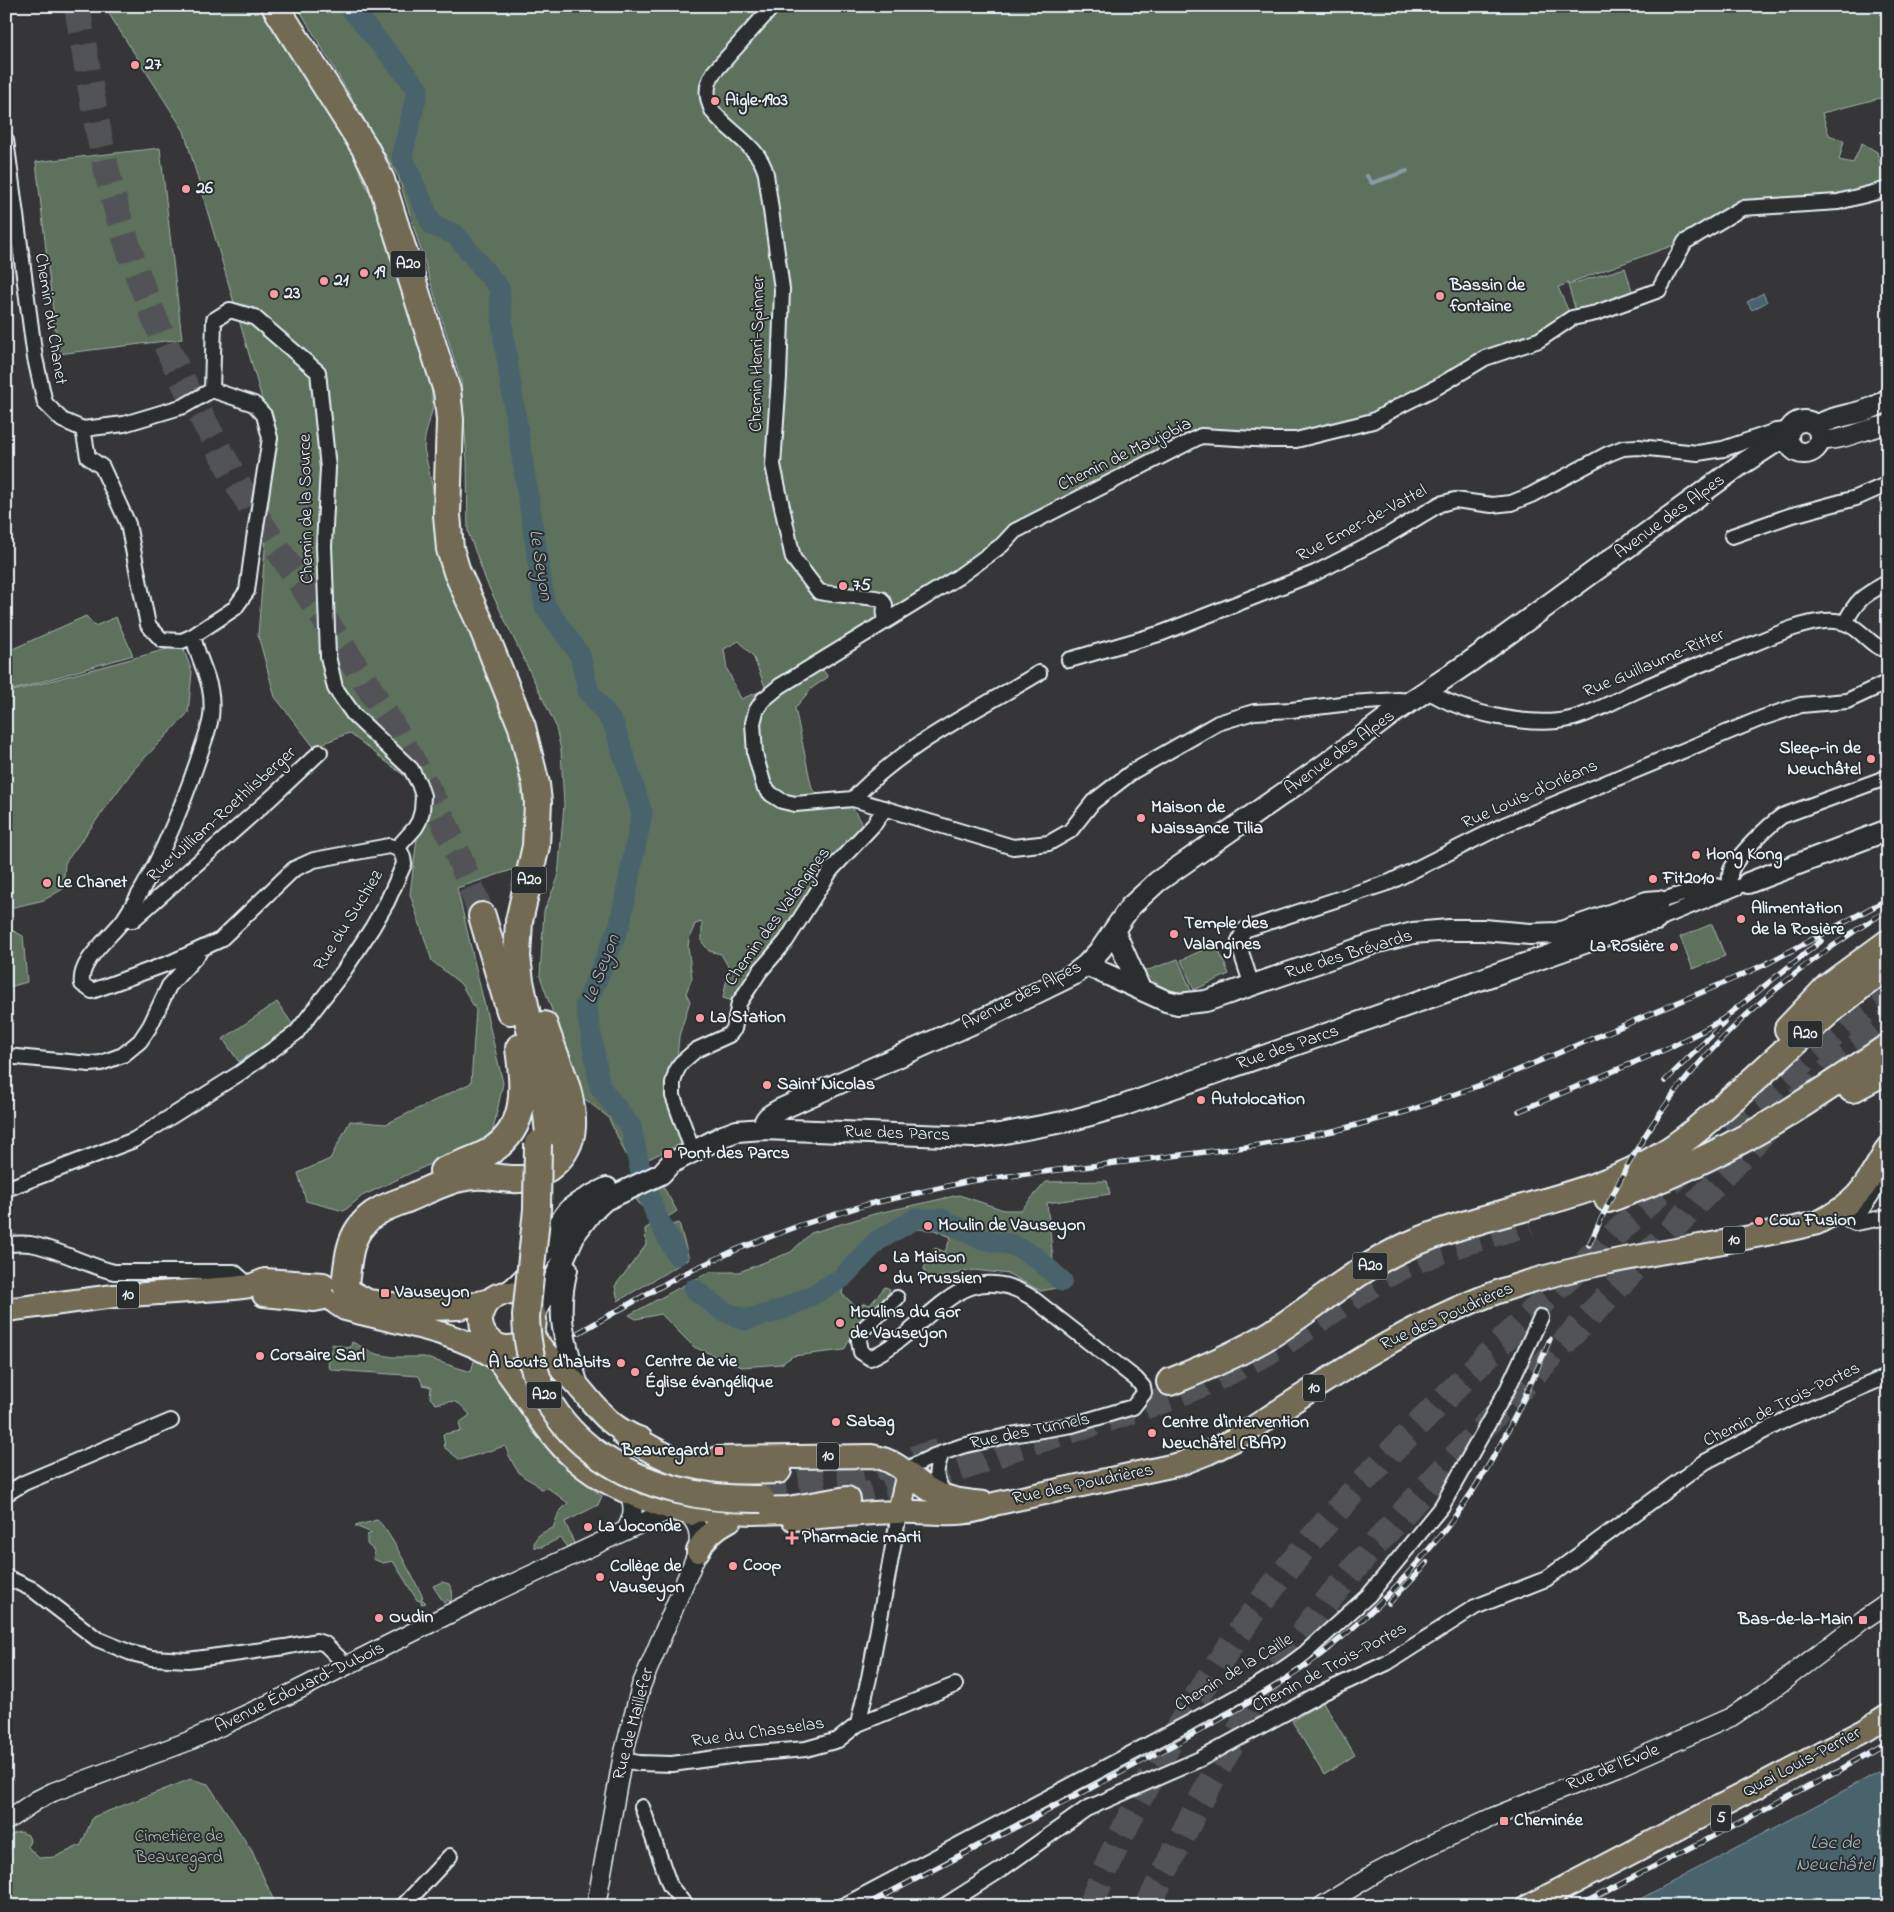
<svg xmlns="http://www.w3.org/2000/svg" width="1894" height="1912" font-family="'Indie Flower',sans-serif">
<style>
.green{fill:#5d715b;stroke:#a2b1aa;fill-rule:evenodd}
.water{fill:#49646d;stroke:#899ca5}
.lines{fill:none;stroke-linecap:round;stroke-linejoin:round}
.stream{stroke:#899ca5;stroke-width:4}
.river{stroke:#49646d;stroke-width:21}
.motorway-tunnel{stroke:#515256;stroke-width:26;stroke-dasharray:26 13;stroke-linecap:butt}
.minor-casing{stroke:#e8f1f8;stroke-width:18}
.tertiary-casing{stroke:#e8f1f8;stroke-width:21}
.secondary-casing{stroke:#e8f1f8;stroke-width:24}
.primary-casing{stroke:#e8f1f8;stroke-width:26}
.motorway-casing{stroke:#e8f1f8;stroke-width:30}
.minor{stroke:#2a2d2e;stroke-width:14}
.tertiary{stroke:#2a2d2e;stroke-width:18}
.secondary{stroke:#2a2d2e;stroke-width:20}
.primary{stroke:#736b52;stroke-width:22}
.motorway{stroke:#736b52;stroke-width:26}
.rail-casing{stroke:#e8f1f8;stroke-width:5.5}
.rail{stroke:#2a2d2e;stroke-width:4;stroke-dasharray:11;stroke-linecap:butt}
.motorway-bridge-casing{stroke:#e8f1f8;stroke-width:30;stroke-linecap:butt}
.motorway-bridge{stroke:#736b52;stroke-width:26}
.poi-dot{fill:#ff9aa2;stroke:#2a2d2e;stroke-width:2}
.labels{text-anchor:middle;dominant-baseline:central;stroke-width:4;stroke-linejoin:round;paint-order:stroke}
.shield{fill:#2a2d2e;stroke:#afb6bb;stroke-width:1}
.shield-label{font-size:16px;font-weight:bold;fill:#e8f1f8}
.poi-label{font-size:18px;font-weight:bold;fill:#e8f1f8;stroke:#2a2d2e;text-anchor:start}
.street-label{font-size:18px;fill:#e8f1f8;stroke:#2a2d2e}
.park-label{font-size:18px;fill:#a9b7b1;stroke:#2a2d2e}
.water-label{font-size:19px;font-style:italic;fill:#a8b9c0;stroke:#2a2d2e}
</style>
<rect width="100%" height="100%" fill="#363639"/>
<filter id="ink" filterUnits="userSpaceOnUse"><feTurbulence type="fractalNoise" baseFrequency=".02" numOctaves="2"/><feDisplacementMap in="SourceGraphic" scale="10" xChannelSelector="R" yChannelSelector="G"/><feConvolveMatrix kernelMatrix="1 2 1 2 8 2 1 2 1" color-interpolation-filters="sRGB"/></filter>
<g filter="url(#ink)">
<path class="green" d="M104 6H260L353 156 377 210 430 378 433 407 425 437 424 449 433 489 435 525 439 562 450 591 477 649 510 727 526 819 521 867 457 888 503 1083 492 1135 362 1196 344 1211 306 1201 298 1173 330 1159 350 1121 386 1124 471 1083 476 1010 461 984 432 961 410 894 423 790 349 733 314 747 275 697 258 635 274 440 184 131Z
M297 6H1888V96L1822 113 1829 135 1844 141 1839 160 1853 163 1862 143 1877 152 1887 188 1837 200 1742 206 1685 241 1558 287 1571 317 1374 415 1320 431 1265 438 1198 434 985 555 815 659 828 677 812 688 795 708 812 789 832 806 851 805 863 826 820 878 739 1003 723 998 729 968 721 954 709 951 702 942V922L695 924 689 939 688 947 692 978 686 993 690 1001 679 1036 676 1072 673 1083 688 1140 632 1167 608 1117 582 1097 540 976 544 911 558 878 564 805 561 750 555 724 487 583 468 532 467 461 461 381 398 176ZM739 641 753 656 766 689 741 699 727 669 724 649Z
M160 148 182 339 58 354 36 162Z
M1625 268 1633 294 1576 311 1568 285Z
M86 616 95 626 116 617 133 655 6 692V652Z
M182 645 192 672 188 713 134 769 65 863 63 889 44 900 6 909V693Z
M1712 924 1725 956 1693 969 1680 937Z
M6 927 23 936 27 982 6 988Z
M1216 944 1229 974 1194 990 1181 960Z
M1178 959 1192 993C1170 992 1160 988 1143 972Z
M277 1002 293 1025 239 1062 223 1039Z
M1107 1181 1110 1194 1047 1203 1056 1288 1041 1291 1009 1274 974 1270 926 1280 924 1268 935 1248 945 1252 951 1237 934 1230 910 1229 885 1241 845 1279 842 1294 857 1307 865 1303 870 1305 885 1287 890 1289 886 1303 855 1330 844 1350 793 1356 781 1364 742 1367 694 1347 661 1314 636 1319 629 1315 686 1284 710 1272H739L791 1252 811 1233 874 1214 959 1195 1004 1210H1021L1046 1182Z
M661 1183 677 1211 668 1217 671 1225 679 1223 689 1259 618 1301 615 1286 646 1245 645 1229 655 1222 634 1197Z
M352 1342 376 1354 393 1357H424L471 1372 474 1361 479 1358 506 1383 531 1429 558 1462 602 1496 598 1505 565 1522 575 1545 567 1547 560 1538 542 1547H534C533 1535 544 1532 553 1528L559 1512 568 1503 548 1488 540 1489C534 1481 532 1482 524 1477 515 1471 509 1455 505 1446L460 1460 445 1448 443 1434 461 1431 459 1423 470 1415C456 1399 456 1400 436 1404L430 1398 431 1387 423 1385 419 1376 333 1370 328 1367 332 1344 350 1348Z
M377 1520C388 1527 415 1582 423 1597L421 1598 426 1603 421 1604V1601L417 1600 393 1561 383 1563 373 1559 374 1551 367 1544V1535L372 1533 355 1526Z
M442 1582 449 1584C453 1590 454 1597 450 1602L448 1600 444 1603 433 1586Z
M1323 1702 1355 1755 1324 1775 1292 1721Z
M191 1779 208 1784 252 1851 276 1906H6V1839L15 1833 21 1832 28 1835 30 1840 28 1847 39 1858 55 1857 81 1845 93 1817Z"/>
<path class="water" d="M1763 293 1767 302 1752 310 1747 302Z
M1888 1767V1906H1627Z"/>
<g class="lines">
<path class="stream" d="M1367 176 1372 183 1407 171"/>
<path class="river" d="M349 6 418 89 402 156 432 225 456 235 499 288 504 340 545 606 580 655 588 690 614 725 642 813 620 924 586 1005 600 1087 631 1127 641 1173 656 1215 677 1255
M694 1289 721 1310 745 1320 778 1311 809 1297 842 1278 877 1241 915 1219H941L981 1239 1013 1245 1035 1257 1062 1281"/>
<path class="motorway-tunnel" d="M77 6C90 82 100 160 124 234 144 297 171 361 203 419 222 455 241 491 262 525 315 607 373 687 419 773 445 818 463 867 482 916
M1798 1099 1819 1079 1888 1021
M760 1486C826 1482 882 1467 945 1450
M847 1500 936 1477 988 1459 1013 1448 1102 1421 1170 1398 1217 1378 1278 1347 1385 1276 1412 1262 1466 1242 1530 1223
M1090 1906C1137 1791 1205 1672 1282 1575 1341 1501 1407 1435 1474 1369 1582 1262 1695 1160 1808 1057L1840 1030 1888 995
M1148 1906C1196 1805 1252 1697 1321 1609 1354 1567 1390 1528 1425 1489L1768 1128"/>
<g class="minor-casing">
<path id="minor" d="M773 6 714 72C705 86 706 98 713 112 730 133 760 147 766 174L782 289 779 377 773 465 793 558 819 592C840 596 861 595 881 599L885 605 884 621
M6 140 35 358 45 403 62 420 83 429 88 457 102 467 128 524 148 625 162 640 182 641 193 636
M83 429 124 424 184 406 212 390 214 320 230 310 254 317 318 372 328 468 324 546 328 656 335 688 354 715 411 769 419 784 423 796 422 811 419 821 415 828 397 848
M1732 536 1789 516 1856 498 1888 484
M1845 623C1857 598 1865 595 1888 582
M1069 660 1162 633 1315 573 1385 537 1440 504 1455 500 1492 505 1511 503 1531 495 1608 454 1623 448 1638 447 1698 453 1723 449 1776 431 1788 430
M1428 691C1462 713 1531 728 1570 719 1592 714 1616 700 1636 691 1675 674 1714 659 1753 644 1775 635 1801 623 1825 621 1861 618 1864 646 1888 650
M1412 701 1398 700 1350 703 1291 710 1254 712 1218 723 1132 772 1093 802 1070 831 1049 843 1013 847 853 799 795 804 782 801 771 794 764 786 755 754 753 723 756 711 763 700 780 686 958 577 1002 545 1015 531 1201 436 1272 440H1296L1373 421 1401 405 1437 387 1485 358 1539 340 1572 318 1596 313 1659 290 1685 242 1742 208 1838 202 1888 189
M853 799C903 745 976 711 1039 673
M1730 890C1730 884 1729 877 1731 870 1737 856 1769 825 1782 816L1888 777
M1659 901 1713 885 1730 890
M123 920H133L271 798 320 752
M1656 920 1738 887
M1252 986 1240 949 1239 941 1244 930 1390 882 1504 825 1762 718 1801 705 1847 701 1888 682
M6 1056 90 1064 101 1063 123 1055 140 1041 150 1026 169 986 199 953
M693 1152 673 1096V1083L676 1072 681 1063 696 1050 729 1035 734 1029 739 1003 760 971 786 941 831 870 875 823 885 808
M6 1189 134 1140 240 1073 296 1033 343 972 372 928 387 902 404 864C403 853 400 848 389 846L314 860 294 869 220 940 172 962 92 991 82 984C78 961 111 937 124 919 157 869 180 814 199 757 203 744 209 730 211 717 215 682 200 667 193 636L235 608 247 591 254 539 270 438 264 415 254 404 212 390
M1842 1212 1863 1208 1888 1171
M1836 1213 1855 1223 1888 1217
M6 1244C14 1244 22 1243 30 1244 59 1249 85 1265 114 1272H234L250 1286
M897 1298 862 1330 859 1340 861 1352 870 1358C928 1333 959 1252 1031 1297L1136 1379 1143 1387 1144 1393 1133 1407 1072 1425 1011 1435 962 1446 934 1456 915 1465 908 1473
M942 1453C934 1473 934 1478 946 1496
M6 1494 24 1483 171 1421
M6 1577 32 1589 97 1639 131 1653 152 1658 188 1660 285 1647 316 1641 325 1644 347 1666
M858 1724 955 1685
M622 1760 639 1763 672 1764 745 1754 806 1749 838 1740 858 1724 869 1678 897 1525 899 1512
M642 1807 670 1886 686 1906
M403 1906 450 1856
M808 1906H817
M843 1906 1189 1723C1228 1701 1270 1681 1305 1653L1369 1595 1442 1506 1508 1388 1541 1317
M944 1906 999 1871 1086 1809 1200 1759 1322 1693 1387 1663 1475 1607 1546 1579 1705 1462 1787 1419 1888 1376"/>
</g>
<g class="tertiary-casing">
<path id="tertiary" d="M1820 440C1843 442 1865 428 1888 425
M625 1531C634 1517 634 1509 630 1493
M6 1821 37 1800 53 1792 189 1741 284 1697 469 1604 663 1513 672 1507
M596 1906 622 1760 641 1686 698 1551C700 1534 699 1525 687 1513
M1322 1906 1376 1873 1420 1850 1493 1817 1618 1767 1731 1717 1770 1691 1863 1620 1888 1603"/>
</g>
<g class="secondary-casing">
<path id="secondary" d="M1788 437a16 16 0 1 1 32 0a16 16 0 1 1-32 0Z
M1816 426C1841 412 1863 417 1888 399
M1748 883 1888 830
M1114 930 1140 989
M1086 965 1166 1001 1178 1004 1206 1001 1375 943 1413 933 1449 930H1483L1530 934 1558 933 1647 902 1659 901
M763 1129C764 1118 770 1115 779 1110L987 1017 1073 975 1086 965 1101 949 1130 907 1157 882 1324 765 1392 714 1471 661 1739 466 1788 434
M567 1269C555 1318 565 1340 578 1386
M507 1293C520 1283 532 1270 542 1256 552 1243 558 1220 570 1209 580 1200 595 1194 607 1188
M534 1314 552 1284 575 1234 591 1213 605 1200 661 1174 671 1163 723 1136 737 1131 763 1129 973 1137 1000 1134 1073 1120 1119 1107 1641 923 1656 920"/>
</g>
<g class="primary-casing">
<path id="primary" d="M346 1289 368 1301 430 1309 459 1308 490 1300
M481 1320a27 27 0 1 1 54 0a27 27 0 1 1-54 0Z
M264 1295 314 1300 324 1298
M336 1303 345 1309C392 1322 458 1331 497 1359 522 1389 541 1426 568 1453 601 1486 646 1501 690 1514
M6 1310 114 1296 234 1288 250 1286 265 1280 323 1284
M531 1333C543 1354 561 1368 577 1385 598 1409 609 1428 641 1439
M718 1458 872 1456C897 1460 910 1477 930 1490 945 1499 967 1501 983 1503
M899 1512 908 1473
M793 1519C828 1517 862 1513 896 1512 931 1510 962 1520 994 1504L1180 1464 1208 1453 1234 1440C1325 1381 1416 1317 1521 1284 1618 1254 1719 1247 1817 1223 1860 1201 1865 1187 1888 1147
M698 1551C705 1536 716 1527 730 1520
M1529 1906 1866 1730 1888 1716"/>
</g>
<g class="motorway-casing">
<path id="motorway" d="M275 6 365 148 381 180 447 391 450 420 447 515 450 549 457 572 482 627 522 727 536 784 538 802 536 846 519 921 517 957 520 981 546 1105 550 1144
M482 916 510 1011
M1788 1029 1828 987 1888 943
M1852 1089 1888 1070
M443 1171C458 1165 475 1160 489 1152 529 1128 524 1087 519 1048
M1608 1199C1662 1180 1714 1156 1763 1128 1806 1103 1847 1075 1888 1047
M345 1284C348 1265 348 1245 359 1229 364 1222 371 1215 379 1211 387 1206 397 1203 407 1199 429 1190 451 1177 475 1176 488 1175 500 1179 513 1179 542 1181 570 1156 572 1127 574 1092 554 1057 544 1025
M1170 1382C1205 1368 1240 1353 1273 1333 1318 1304 1358 1268 1407 1246 1491 1208 1586 1203 1665 1153 1686 1140 1705 1123 1724 1106 1778 1060 1828 1007 1888 966
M625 1434C642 1444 659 1455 677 1461 710 1473 745 1471 778 1470
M672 1507 752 1511 788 1510 847 1500"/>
</g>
<use href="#minor" class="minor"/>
<use href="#tertiary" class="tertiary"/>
<use href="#secondary" class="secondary"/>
<use href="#primary" class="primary"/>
<use href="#motorway" class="motorway"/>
<g class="rail-casing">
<path id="rail" d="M1665 1081 1724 1023
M1519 1111 1666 1049 1702 1031 1723 1019 1821 941
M1589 1245C1607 1206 1625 1167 1648 1131 1708 1038 1794 967 1888 910
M578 1333 679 1276 738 1249 801 1225 865 1205 970 1181 1254 1146 1338 1130 1408 1111 1497 1079 1719 985 1766 964 1888 899
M1389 1603 1427 1563
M864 1906C939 1867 1014 1828 1089 1789 1154 1755 1220 1722 1282 1682 1340 1644 1392 1595 1435 1542 1486 1481 1520 1411 1550 1339
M1578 1906 1833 1774 1888 1742"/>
</g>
<use href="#rail" class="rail"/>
<g class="motorway-bridge-casing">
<path id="motorway-bridge" d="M538 1144 537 1209 526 1316C529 1446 645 1501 761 1499"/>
</g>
<use href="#motorway-bridge" class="motorway-bridge"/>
</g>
</g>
<g class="poi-dot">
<circle cx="135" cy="65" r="5"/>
<circle cx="715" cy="101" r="5"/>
<circle cx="186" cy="189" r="5"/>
<circle cx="364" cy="273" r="5"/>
<circle cx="324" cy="281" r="5"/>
<circle cx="274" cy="294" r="5"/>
<circle cx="1440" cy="296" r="5"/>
<circle cx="843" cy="586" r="5"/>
<circle cx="1871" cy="759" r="5"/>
<circle cx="1141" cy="818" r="5"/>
<circle cx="1696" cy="855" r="5"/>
<circle cx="1653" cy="879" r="5"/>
<circle cx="47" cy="883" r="5"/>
<circle cx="1741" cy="919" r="5"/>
<circle cx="1174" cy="934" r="5"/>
<circle cx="1674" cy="947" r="5"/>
<circle cx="700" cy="1018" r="5"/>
<circle cx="767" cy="1085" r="5"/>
<circle cx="1201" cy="1100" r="5"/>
<rect x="663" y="1149" width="10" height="10" rx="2.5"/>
<circle cx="1759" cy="1221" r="5"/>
<circle cx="928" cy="1226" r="5"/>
<circle cx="883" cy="1268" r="5"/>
<rect x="380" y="1288" width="10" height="10" rx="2.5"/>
<circle cx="840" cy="1323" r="5"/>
<circle cx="260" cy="1356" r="5"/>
<circle cx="621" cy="1363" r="5"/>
<circle cx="635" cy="1372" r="5"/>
<circle cx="836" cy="1422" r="5"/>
<circle cx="1152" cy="1433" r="5"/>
<rect x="714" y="1446" width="10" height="10" rx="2.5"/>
<circle cx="588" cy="1527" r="5"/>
<path d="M789.5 1530.5h5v5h5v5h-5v5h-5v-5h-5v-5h5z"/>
<circle cx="733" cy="1566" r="5"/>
<circle cx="600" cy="1577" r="5"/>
<circle cx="379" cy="1618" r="5"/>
<rect x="1858" y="1615" width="10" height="10" rx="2.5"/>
<rect x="1499" y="1816" width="10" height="10" rx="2.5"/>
</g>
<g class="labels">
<g class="shield">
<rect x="390.5" y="250.5" width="35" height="27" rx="4"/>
<rect x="511.5" y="866.5" width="35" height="27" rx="4"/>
<rect x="1787.5" y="1020.5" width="35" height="27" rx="4"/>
<rect x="1723" y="1226.5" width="22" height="27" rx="4"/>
<rect x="1352.5" y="1252.5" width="35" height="27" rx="4"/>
<rect x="117" y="1281.5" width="22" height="27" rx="4"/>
<rect x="1303" y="1374.5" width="22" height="27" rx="4"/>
<rect x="526.5" y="1381.5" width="35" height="27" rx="4"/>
<rect x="817" y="1442.5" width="22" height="27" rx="4"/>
<rect x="1711" y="1804.5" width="20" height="27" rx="4"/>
</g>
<g class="shield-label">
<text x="408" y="264">A20</text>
<text x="529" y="880">A20</text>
<text x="1805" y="1034">A20</text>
<text x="1734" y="1240">10</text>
<text x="1370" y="1266">A20</text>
<text x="128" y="1295">10</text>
<text x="1314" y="1388">10</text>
<text x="544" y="1395">A20</text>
<text x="828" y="1456">10</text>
<text x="1721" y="1818">5</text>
</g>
<g class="poi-label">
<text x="145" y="65">27</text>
<text x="725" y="101">Aigle·1903</text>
<text x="196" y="189">26</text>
<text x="374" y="273">19</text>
<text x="334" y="281">21</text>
<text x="1450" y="286">Bassin de<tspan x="1450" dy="21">fontaine</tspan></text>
<text x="284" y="294">23</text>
<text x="853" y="586">75</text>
<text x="1861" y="749" text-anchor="end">Sleep-in de<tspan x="1861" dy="21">Neuchâtel</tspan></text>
<text x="1151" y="808">Maison de<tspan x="1151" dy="21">Naissance Tilia</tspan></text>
<text x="1706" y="855">Hong Kong</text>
<text x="1663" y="879">Fit2010</text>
<text x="57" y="883">Le Chanet</text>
<text x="1751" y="909">Alimentation<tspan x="1751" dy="21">de la Rosière</tspan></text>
<text x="1184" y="924">Temple des<tspan x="1184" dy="21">Valangines</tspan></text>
<text x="1664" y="947" text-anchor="end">La Rosière</text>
<text x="710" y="1018">La Station</text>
<text x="777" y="1085">Saint Nicolas</text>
<text x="1211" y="1100">Autolocation</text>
<text x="678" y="1154">Pont des Parcs</text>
<text x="1769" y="1221">Cow Fusion</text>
<text x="938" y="1226">Moulin de Vauseyon</text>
<text x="893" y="1258">La Maison<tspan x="893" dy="21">du Prussien</tspan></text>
<text x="395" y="1293">Vauseyon</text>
<text x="850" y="1313">Moulins du Gor<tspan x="850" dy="21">de Vauseyon</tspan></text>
<text x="270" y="1356">Corsaire Sarl</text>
<text x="645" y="1362">Centre de vie<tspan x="645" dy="21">Église évangélique</tspan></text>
<text x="611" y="1363" text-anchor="end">À bouts d'habits</text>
<text x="846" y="1422">Sabag</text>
<text x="1162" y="1423">Centre d'intervention<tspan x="1162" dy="21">Neuchâtel (BAP)</tspan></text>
<text x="709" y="1451" text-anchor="end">Beauregard</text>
<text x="598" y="1527">La Joconde</text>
<text x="802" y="1538">Pharmacie marti</text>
<text x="743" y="1566">Coop</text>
<text x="610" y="1567">Collège de<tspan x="610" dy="21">Vauseyon</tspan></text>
<text x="389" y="1618">Oudin</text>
<text x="1853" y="1620" text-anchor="end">Bas-de-la-Main</text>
<text x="1514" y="1821">Cheminée</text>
</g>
<g class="street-label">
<text transform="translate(50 319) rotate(81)">Chemin du Chanet</text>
<text transform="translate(758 354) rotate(-89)">Chemin Henri-Spinner</text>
<text transform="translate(1125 455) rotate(-26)">Chemin de Maujobia</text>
<text transform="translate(307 509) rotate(-91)">Chemin de la Source</text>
<text transform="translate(1670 517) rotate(-36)">Avenue des Alpes</text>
<text transform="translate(1362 524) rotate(-28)">Rue Emer-de-Vattel</text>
<text transform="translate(1654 664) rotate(-23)">Rue Guillaume-Ritter</text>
<text transform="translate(1340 753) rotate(-36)">Avenue des Alpes</text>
<text transform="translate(1530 795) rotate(-24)">Rue Louis-d'Orléans</text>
<text transform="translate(222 815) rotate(-42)">Rue William-Roethlisberger</text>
<text transform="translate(778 917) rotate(-54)">Chemin des Valangines</text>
<text transform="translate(349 921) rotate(-58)">Rue du Suchiez</text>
<text transform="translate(1349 955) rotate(-17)">Rue des Brévards</text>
<text transform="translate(1022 996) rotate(-27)">Avenue des Alpes</text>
<text transform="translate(1288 1048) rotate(-19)">Rue des Parcs</text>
<text transform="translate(897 1134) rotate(2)">Rue des Parcs</text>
<text transform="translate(1447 1317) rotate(-24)">Rue des Poudrières</text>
<text transform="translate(1782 1405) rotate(-26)">Chemin de Trois-Portes</text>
<text transform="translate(1030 1432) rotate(-12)">Rue des Tunnels</text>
<text transform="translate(1083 1485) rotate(-12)">Rue des Poudrières</text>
<text transform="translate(1330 1668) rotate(-28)">Chemin de Trois-Portes</text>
<text transform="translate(1234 1673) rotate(-31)">Chemin de la Caille</text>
<text transform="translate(300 1688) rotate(-26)">Avenue Édouard-Dubois</text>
<text transform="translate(634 1724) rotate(-75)">Rue de Maillefer</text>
<text transform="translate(758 1733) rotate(-8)">Rue du Chasselas</text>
<text transform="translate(1802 1763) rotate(-28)">Quai Louis-Perrier</text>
<text transform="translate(1613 1768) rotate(-22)">Rue de l'Evole</text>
</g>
<g class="park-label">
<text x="179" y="1837">Cimetière de<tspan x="179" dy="21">Beauregard</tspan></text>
</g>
<g class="water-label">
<text transform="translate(540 565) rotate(81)">Le Seyon</text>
<text transform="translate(602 969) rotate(-69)">Le Seyon</text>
<text x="1835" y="1843">Lac de<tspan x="1835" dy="22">Neuchâtel</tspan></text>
</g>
</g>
<rect width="1894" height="1912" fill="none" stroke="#2a2d2e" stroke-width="25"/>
<rect x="12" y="12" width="1869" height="1887" fill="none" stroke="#e8f1f8" stroke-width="2" filter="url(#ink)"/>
</svg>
